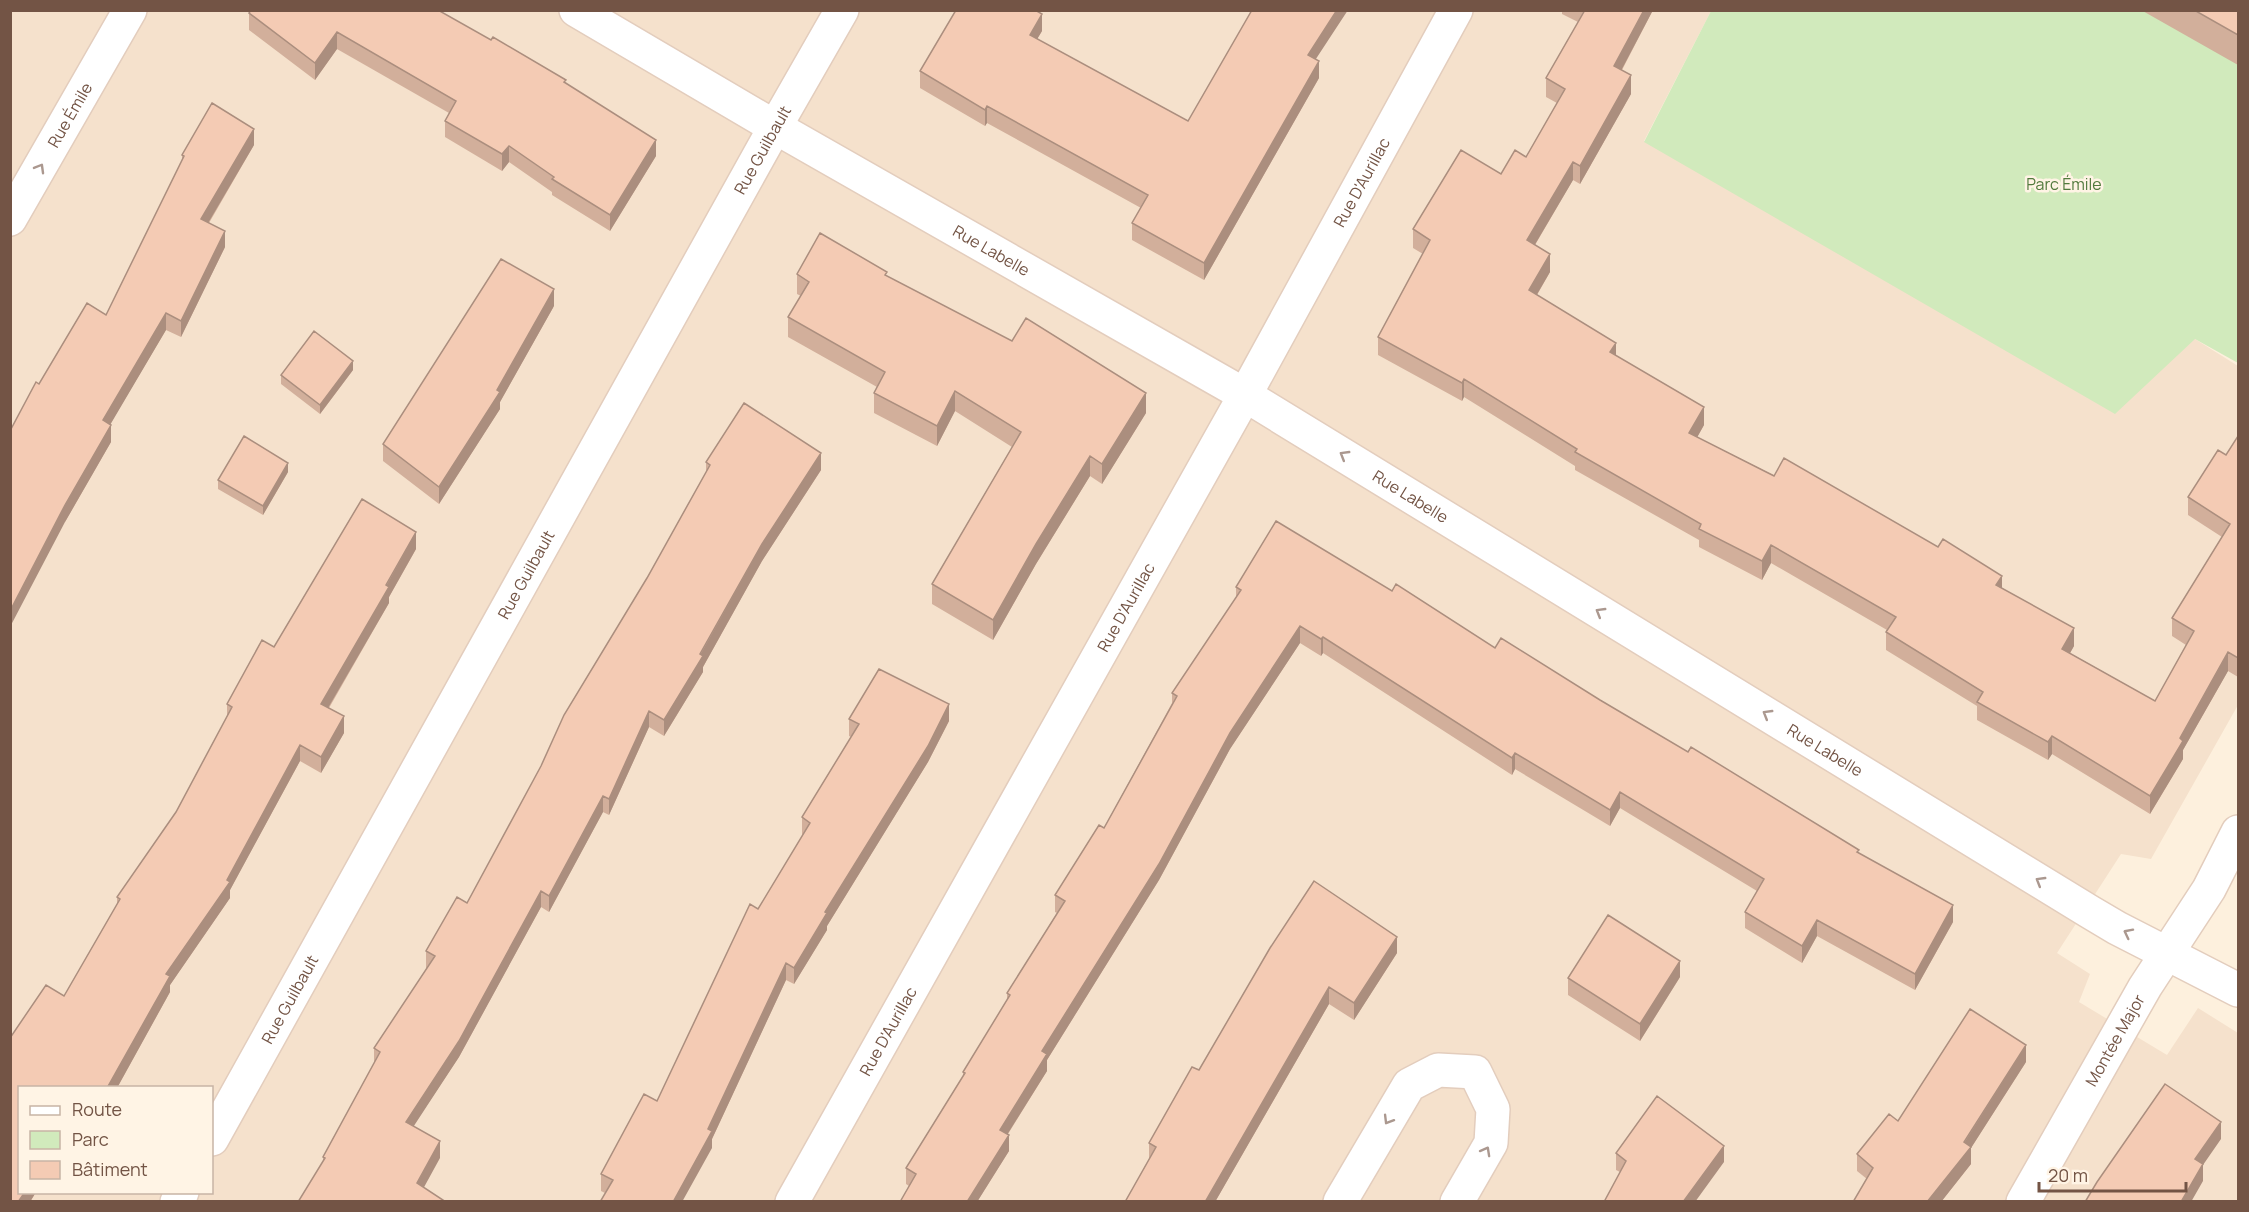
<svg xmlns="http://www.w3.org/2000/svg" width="2249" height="1212" font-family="Manrope,sans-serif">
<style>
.residential{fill:#f5e1cc;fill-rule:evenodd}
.green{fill:#d1eabc}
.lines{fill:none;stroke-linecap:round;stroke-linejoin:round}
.street-casing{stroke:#e3cdbd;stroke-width:36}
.street{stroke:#fff;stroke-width:33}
.wall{fill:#d2af9b}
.shaded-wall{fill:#ab8e7e}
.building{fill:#f4cbb4;stroke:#ab8e7e;stroke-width:1.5}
.oneway{stroke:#ab988f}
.labels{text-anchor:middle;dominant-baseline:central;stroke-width:5;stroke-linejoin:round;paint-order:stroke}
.street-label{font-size:16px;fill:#735445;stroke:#fff4e5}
.park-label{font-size:16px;fill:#527a3d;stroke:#fff4e5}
</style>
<rect width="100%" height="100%" fill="#fdf0dd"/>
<path class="residential" d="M10 11H1711L1644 141 2195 339 2238 366V705L2151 859 2121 854 2057 953 2090 974 2079 1002 2167 1055 2198 1008 2238 1033V1201H11ZM20 1088H212V1192H20Z"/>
<path class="green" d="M1711 11H2238V363L2195 339 2115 414 1644 142Z"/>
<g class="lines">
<g class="street-casing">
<g id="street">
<path id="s1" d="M576 10 775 127 1245 395 2090 912 2117 928 2238 990"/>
<path id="s2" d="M10 219 130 10"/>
<path id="s3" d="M212 1139 775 127 842 10"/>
<path d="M177 1202 182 1192"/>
<path id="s4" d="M792 1202 1245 395 1456 10"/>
<path d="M1340 1202 1409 1085 1438 1070 1475 1072 1493 1109 1491 1143 1457 1202"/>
<path id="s5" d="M2023 1202 2145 987 2209 889 2238 832"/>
</g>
</g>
<use href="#street" class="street"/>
</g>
<path class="wall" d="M1562 10H1653L1622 70 1631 94 1580 184 1573 180 1535 245 1550 272 1537 295 1704 425 1697 437 2002 588 2074 646 2070 653 2155 701 2186 645 2172 636V618L2222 537 2188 515V497L2226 455 2238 436V677L2228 671 2183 750V759L2150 814 2052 754 2048 760 1977 720V706L1886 650V632L1887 630 1771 563 1762 580 1699 547V540L1575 470V466L1464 397 1462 401 1378 355V337L1423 254 1413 248V229L1501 174 1526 157 1557 103 1546 97V78L1578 22 1562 14Z
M2141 10H2238V65Z
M249 13 566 83 656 156 610 231 552 195V192L509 162 502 171 445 137V121L449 113 337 49 315 80 249 30Z
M1042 31 1037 39 1188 121 1316 59 1319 78 1204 280 1132 240V223L1141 208 987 123 985 126 920 88V71Z
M254 145 209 223 225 247 181 337 166 330 110 424 111 442 65 522 106 315 182 161V155Z
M797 274 887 276 1146 413 1102 484 1090 476 1036 564 993 640 932 604V584L1012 447 955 411 937 446 874 413V393L877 387 788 337V317L801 296 797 294Z
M554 306 500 402V409L439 504 383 461V444Z
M353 370 320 414 281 384V375Z
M706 462 821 470 762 561 703 667V672L664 736 649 727 609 815 603 812 549 912 541 907 459 1057 413 1126 440 1158 323 1161V1157L374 1063V1048L427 968H426V951L467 903 706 472Z
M288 472 263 515 218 489V480Z
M362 499 416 532V549L389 597V603L329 708 344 716V733L321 773 300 761 230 890V898L170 985V992L117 1088H20V1192H36L30 1202H10V1038L46 985 64 996 117 904V897L176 812 227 718V704L262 640 274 647Z
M1236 587 1392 591 1495 648 1600 700 1859 853 1953 922 1915 990 1817 936 1802 963 1745 928V912L1757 891 1620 808 1610 826 1515 769 1512 775 1323 653 1321 656 1300 643 1230 749 1159 880 1047 1060V1071L1008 1134 1009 1151 977 1202H900L909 1186 906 1184V1168L963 1076V1072L1007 1000V993L1057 913 1055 912V895L1104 828 1172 703V693L1236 598Z
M849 719 949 721 928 762 827 926V930L794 984 786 980 712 1139V1148L605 1193 601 1191V1174L657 1101 758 909 803 835 802 834V817L851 737 849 736Z
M1270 948 1397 953 1354 1020 1329 1004 1215 1202H1125L1149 1159V1143L1199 1070Z
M1680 977 1640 1041 1568 995V978Z
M2026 1062 1971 1148V1164L1941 1202H1853L1867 1179 1857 1171V1154L1898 1121Z
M1616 1153 1724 1162 1620 1172 1616 1170Z"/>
<path class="shaded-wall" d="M1337 10H1348L1308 71V55Z
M1644 10H1653L1614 84V66Z
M1042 14V31L1030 51V35Z
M337 32V49L315 80V63Z
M1319 61V78L1204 280V263Z
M1631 75V94L1580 184V166Z
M987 106V123L985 126V110Z
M254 129V145L201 235V219Z
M656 140V156L610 231V215Z
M509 146V162L502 171V154Z
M1573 162V180L1527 258V240Z
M225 231V247L181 337V321Z
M1550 254V272L1529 308V290Z
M554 289V306L500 402V409L439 504V487L497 390Z
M166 313V330L103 437V420Z
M1616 343V361L1610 352Z
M353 361V370L320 414V405Z
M1464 379V397L1462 401V383Z
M955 391V411L937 446V426Z
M1146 393V413L1102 484V464Z
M1704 407V425L1689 452V433Z
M111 425V442L65 522 10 627V611L65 505Z
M821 453V470L762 561 703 667V672L664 736V720L762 544Z
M1090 456V476L1036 564 993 640V620L1036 544Z
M288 463V472L263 515V506Z
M416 532V549L389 597V603L321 720V704Z
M1771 545V563L1762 580V561Z
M2002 576V595L1996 585Z
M1300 626V643L1230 749 1159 880 1047 1060V1071L1000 1146V1130L1042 1051 1230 733Z
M2074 628V646L2062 667V649Z
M1323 637V653L1321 656V639Z
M2228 652V671L2183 750V759L2150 814V796L2180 738Z
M949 704V721L928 762 827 926V930L794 984V968L825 912Z
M649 711V727L609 815V799Z
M344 716V733L321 773V757Z
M2052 736V754L2048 760V742Z
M300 745V761L230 890V898L170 985V992L117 1088H107L166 974 227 880Z
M1515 753V769L1512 775V758Z
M1620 792V808L1610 826V810Z
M603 796V812L549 912V896Z
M541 891V907L459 1057 406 1138V1122Z
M1953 905V922L1915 990V974Z
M1817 920V936L1802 963V946Z
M1397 937V953L1354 1020V1003Z
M1680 961V977L1640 1041V1024Z
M786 963V980L712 1139V1148L682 1202H673L708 1129Z
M1329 987V1004L1215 1202H1205Z
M2026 1045V1062L1971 1148V1164L1941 1202H1927Z
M2221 1122V1139L2203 1165V1181L2191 1202H2181L2195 1159Z
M1009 1135V1151L977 1202H967Z
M440 1141V1158L417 1200V1183Z
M1724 1146V1162L1695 1202H1683Z
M25 1192H36L30 1202H18Z"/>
<path class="building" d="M251 10H438L491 40 493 37 566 80 564 82 656 140 610 215 552 179 554 177 509 146 502 154 445 121 456 101 337 32 315 63 249 13Z
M956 10H1035L1042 14 1030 35 1188 121 1252 10H1337L1308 55 1319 61 1204 263 1132 223 1148 195 987 106 985 110 920 71Z
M1585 10H1644L1614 66 1631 75 1580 166 1573 162 1527 240 1550 254 1529 290 1616 343 1610 352 1704 407 1689 433 1774 476 1784 458 1938 547 1943 539 2002 576 1996 585 2074 628 2062 649 2155 701 2194 631 2172 618 2230 524 2188 497 2218 450 2226 455 2238 436V658L2228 652 2180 738 2183 741 2150 796 2052 736 2048 742 1977 702 1983 692 1886 632 1896 617 1771 545 1762 561 1699 529 1701 524 1575 452 1577 449 1464 379 1462 383 1378 337 1430 240 1413 229 1461 150 1501 174 1515 150 1526 157 1565 89 1546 78Z
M2194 10H2238V35Z
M212 103 254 129 201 219 225 231 181 321 166 313 103 420 111 425 65 505 10 611V431L36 382 39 384 87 303 106 315 184 156 182 155Z
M820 233 887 272 885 275 1012 341 1026 318 1146 393 1102 464 1090 456 1036 544 993 620 932 584 1021 432 955 391 937 426 874 393 885 372 788 317 809 282 797 274Z
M501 259 554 289 497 390 500 392 439 487 383 444Z
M314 331 353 361 320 405 281 375Z
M744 403 821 453 762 544 700 654 703 656 664 720 649 711 609 799 603 796 549 896 541 891 459 1041 406 1122 440 1141 417 1183 446 1202H298L325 1158 323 1157 380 1052 374 1048 435 956 426 951 457 897 467 903 541 766 564 715 647 578 710 465 706 462Z
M244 436 288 463 263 506 218 480Z
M362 499 416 532 386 585 389 587 321 704 344 716 321 757 300 745 227 880 230 882 166 974 170 976 107 1088H20V1192H25L18 1202H10V1038L46 985 64 996 120 899 117 897 176 812 232 707 227 704 262 640 274 647Z
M1276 521 1392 591 1396 584 1495 648 1501 638 1600 700 1688 752 1691 747 1859 850 1857 852 1953 905 1915 974 1817 920 1802 946 1745 912 1764 879 1620 792 1610 810 1515 753 1512 758 1323 637 1321 639 1300 626 1230 733 1159 864 1042 1051 1047 1054 1000 1130 1009 1135 967 1202H900L916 1174 906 1168 965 1073 963 1072 1010 995 1007 993 1065 901 1055 895 1099 825 1104 828 1177 696 1172 693 1241 590 1236 587Z
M879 669 949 704 928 746 825 912 827 913 794 968 786 963 708 1129 712 1131 673 1202H600L613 1180 601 1174 644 1094 657 1101 750 904 758 909 810 823 802 817 859 724 849 719Z
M1314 881 1397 937 1354 1003 1329 987 1205 1202H1125L1156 1147 1149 1143 1192 1067 1199 1070 1270 948Z
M1608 915 1680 961 1640 1024 1568 978Z
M1970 1009 2026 1045 1964 1142 1971 1147 1927 1202H1853L1873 1168 1857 1154 1889 1114 1898 1121Z
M2165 1084 2221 1122 2195 1159 2203 1164 2181 1202H2085L2097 1182Z
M1657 1096 1724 1146 1683 1202H1604L1626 1161 1616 1153Z"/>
<defs><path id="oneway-chevron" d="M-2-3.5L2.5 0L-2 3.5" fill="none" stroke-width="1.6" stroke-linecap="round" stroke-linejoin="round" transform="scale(1.5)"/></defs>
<g class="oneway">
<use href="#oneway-chevron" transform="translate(40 168) rotate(-60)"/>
<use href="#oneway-chevron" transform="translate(1344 455) rotate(-149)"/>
<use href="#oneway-chevron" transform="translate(1600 612) rotate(-149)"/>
<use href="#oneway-chevron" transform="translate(1767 714) rotate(-149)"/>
<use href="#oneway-chevron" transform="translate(2040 881) rotate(-149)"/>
<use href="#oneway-chevron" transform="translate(2128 933) rotate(-153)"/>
<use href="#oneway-chevron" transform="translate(1388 1120) rotate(121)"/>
<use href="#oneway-chevron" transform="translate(1486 1151) rotate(-61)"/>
</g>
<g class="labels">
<g class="street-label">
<text stroke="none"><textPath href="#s2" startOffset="120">Rue Émile</textPath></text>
<text stroke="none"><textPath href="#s3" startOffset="1132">Rue Guilbault</textPath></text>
<text stroke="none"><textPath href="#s4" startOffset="1168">Rue D'Aurillac</textPath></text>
<text stroke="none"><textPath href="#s1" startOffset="480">Rue Labelle</textPath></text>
<text stroke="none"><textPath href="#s1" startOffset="966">Rue Labelle</textPath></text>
<text stroke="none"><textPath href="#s3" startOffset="646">Rue Guilbault</textPath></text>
<text stroke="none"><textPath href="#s4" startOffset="682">Rue D'Aurillac</textPath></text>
<text stroke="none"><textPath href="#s1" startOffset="1452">Rue Labelle</textPath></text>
<text stroke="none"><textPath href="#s3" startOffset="160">Rue Guilbault</textPath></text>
<text stroke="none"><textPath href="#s4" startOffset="196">Rue D'Aurillac</textPath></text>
<text stroke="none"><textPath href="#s5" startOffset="186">Montée Major</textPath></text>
</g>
<g class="park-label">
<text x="2064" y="184">Parc Émile</text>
</g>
</g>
<rect width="2249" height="1212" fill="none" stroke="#735445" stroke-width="24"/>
<rect x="18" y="1086" width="195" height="108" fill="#fff4e5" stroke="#c7b4a5" stroke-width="1.5"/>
<rect x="30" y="1106" width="30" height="9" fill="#ffffff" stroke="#c7b4a5" stroke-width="1.5"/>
<text x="72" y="1116" font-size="18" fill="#735445">Route</text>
<rect x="30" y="1131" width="30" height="18" fill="#d1eabc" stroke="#c7b4a5" stroke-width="1.5"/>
<text x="72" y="1146" font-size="18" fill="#735445">Parc</text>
<rect x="30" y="1161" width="30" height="18" fill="#f4cbb4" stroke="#c7b4a5" stroke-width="1.5"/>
<text x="72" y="1176" font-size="18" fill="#735445">Bâtiment</text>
<path d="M2039 1182v9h147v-9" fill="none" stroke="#735445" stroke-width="3"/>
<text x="2048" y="1182" font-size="18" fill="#735445" stroke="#fff4e5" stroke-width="4.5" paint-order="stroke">20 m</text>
</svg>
